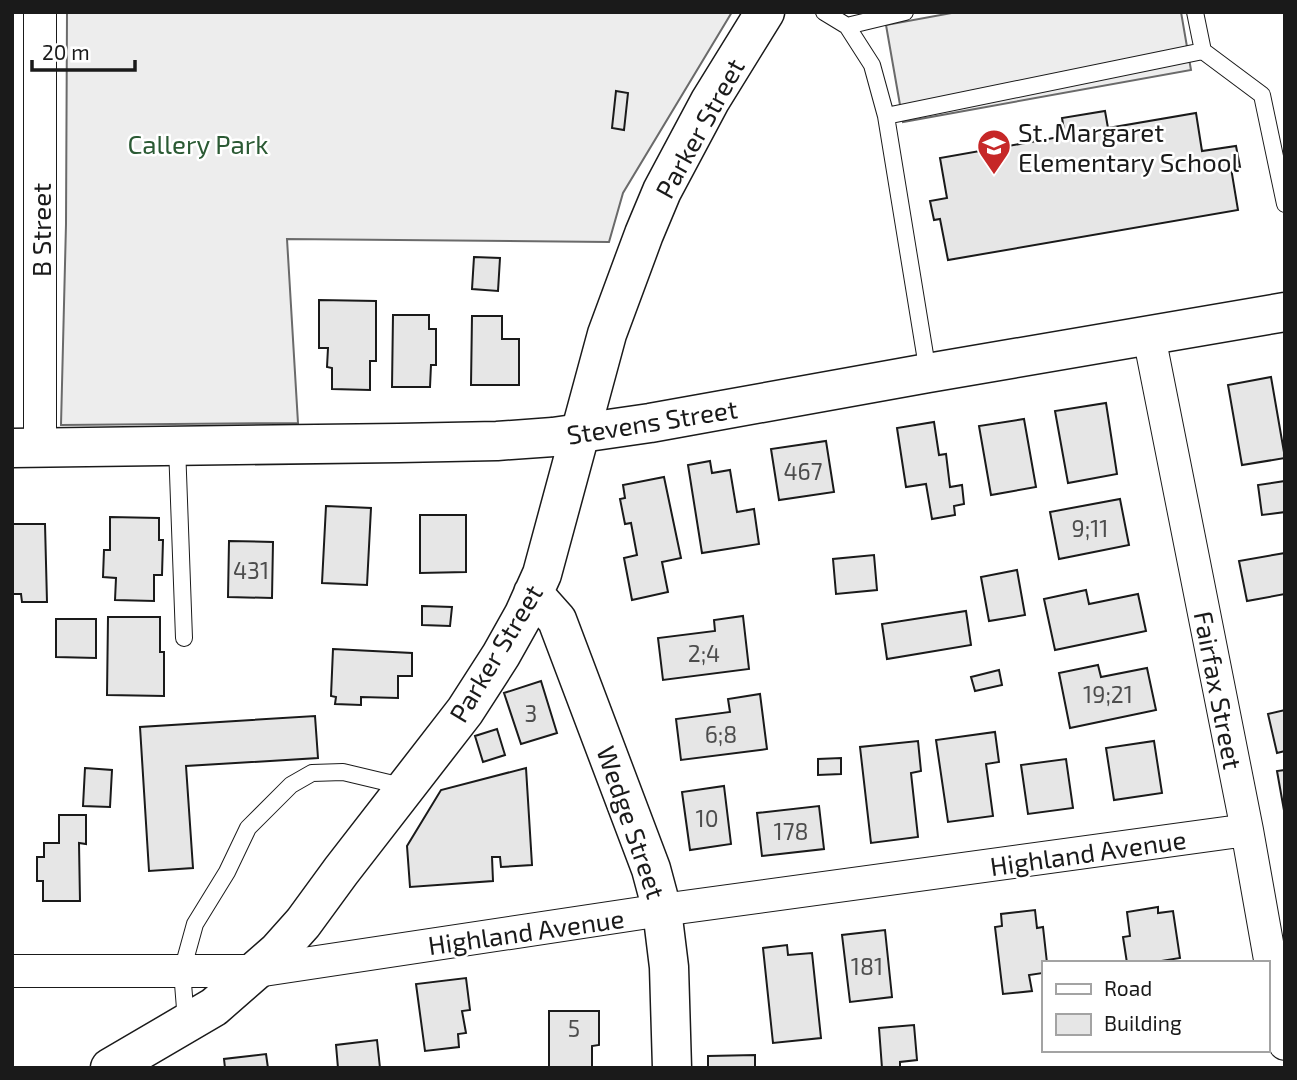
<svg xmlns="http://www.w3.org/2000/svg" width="1297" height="1080" font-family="'Exo 2',sans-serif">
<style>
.built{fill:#ededed;stroke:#6a6a6a;stroke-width:2}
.building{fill:#e6e6e6;stroke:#1a1a1a;stroke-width:2}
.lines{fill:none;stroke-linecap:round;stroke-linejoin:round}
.service-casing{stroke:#1a1a1a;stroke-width:18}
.minor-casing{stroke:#1a1a1a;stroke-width:34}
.tertiary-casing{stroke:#1a1a1a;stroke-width:41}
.secondary-casing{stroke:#1a1a1a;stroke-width:41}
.service{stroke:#fff;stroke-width:16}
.minor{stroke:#fff;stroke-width:32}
.tertiary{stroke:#fff;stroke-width:38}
.secondary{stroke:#fff;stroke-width:38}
.labels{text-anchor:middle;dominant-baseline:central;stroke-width:5;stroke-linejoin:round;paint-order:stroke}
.number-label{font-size:23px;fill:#4d4d4d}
.street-label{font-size:26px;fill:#1a1a1a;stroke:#fff}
.poi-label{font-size:26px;fill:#1a1a1a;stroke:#fff;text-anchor:start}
.park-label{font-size:26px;fill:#2b5a34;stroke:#fff}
</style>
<rect width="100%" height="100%" fill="#fff"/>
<path class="built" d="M67 12H732L623 193 609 242 287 239 298 423 61 425 66 224Z
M957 12H1181L1191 70 903 122 886 25Z"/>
<path class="building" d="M616 91 628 93 624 130 612 128Z
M1105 111 1108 128 1196 113 1202 151 1236 146 1240 167 1231 168 1238 210 948 260 940 219 934 220 930 201 947 198 940 158 1065 136 1062 118Z
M474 257 500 258 498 291 472 289Z
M319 300 376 301V361H370V390L332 389V368L327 367 328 348H319Z
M393 315H429V329H436V365H431L430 387H392Z
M472 316H502V339H519V385H471Z
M1271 377 1285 458 1242 465 1228 385Z
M1106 403 1117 474 1068 483 1055 411Z
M1024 419 1036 487 991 495 979 426Z
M934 422 939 455 946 454 950 487 962 485 964 504 954 506 955 515 932 519 926 484 906 487 897 428Z
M826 441 834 492 779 500 771 449Z
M710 461 712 473 730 470 737 512 754 509 759 544 702 553 688 465Z
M664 477 681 558 662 562 668 592 632 600 624 558 637 555 631 523 625 524 620 499 625 498 623 485Z
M1285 481V512L1262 515 1258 485Z
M1120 499 1129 545 1059 559 1050 512Z
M326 506 371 508 367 585 322 583Z
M420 515H466V572L420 573Z
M110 517 159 518V540H163L162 575H154V601L115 600 116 578 103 577 104 550H110Z
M12 524H45L47 602H22L21 594H12Z
M229 541 273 542 272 598 228 597Z
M1285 553V594L1247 601 1239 561Z
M874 555 877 590 836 594 833 559Z
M1017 570 1025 615 989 621 981 577Z
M1086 590 1089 604 1138 594 1146 631 1055 650 1044 599Z
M422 606 452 607 450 626 422 625Z
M966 611 971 645 887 659 882 624Z
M743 616 749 669 663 680 658 638 715 631 714 620Z
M108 617H160V652H164V696L107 695Z
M56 619H96V658L56 657Z
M333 649 412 653V676H398V698L361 697V705L335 704 336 697 331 696Z
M1098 665 1101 677 1147 668 1156 710 1070 728 1059 673Z
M999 670 1002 685 975 691 971 677Z
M541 681 557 733 521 744 504 693Z
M760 694 767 749 681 760 676 719 730 712 728 699Z
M1285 710V751L1277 753 1268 714Z
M315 716 318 758 186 766 193 868 149 871 140 727Z
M497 729 505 755 483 762 475 736Z
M995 732 999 762 986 764 993 816 948 822 936 740Z
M918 741 921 771 911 773 918 837 871 843 860 747Z
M1154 741 1162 793 1114 800 1106 748Z
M841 758V774L818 775V759Z
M1066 759 1073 808 1028 814 1021 765Z
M85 768 112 770 110 807 83 806Z
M526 768 532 865 501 867 500 857H492L493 881 410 887 407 846 441 790Z
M1285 770V816L1277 771Z
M724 786 731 844 690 850 682 792Z
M819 806 824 849 762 856 757 813Z
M59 815H86V844L79 843 80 901H43V881H37V857H44V843H59Z
M1158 907V913L1173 911 1180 958 1149 963H1127L1123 937 1130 936 1127 912Z
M1035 910 1037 928 1043 927 1047 963H1043V973L1029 975 1032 991 1003 994 995 927 1002 926 1001 914Z
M885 930 892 997 850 1002 842 935Z
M787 945 788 955 812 953 821 1038 773 1043 763 948Z
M466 978 470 1010 462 1011 466 1033 458 1034 459 1047 425 1051 416 984Z
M549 1011H599V1045L592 1046V1068H549Z
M914 1025 917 1060 900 1062V1068H882L879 1028Z
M377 1040 380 1068H338L336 1045Z
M266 1054 268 1068H225L224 1059Z
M755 1055V1068H708V1056Z"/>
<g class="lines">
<g class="service-casing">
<path id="service" d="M824 12 847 26 872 65 886 116 928 373
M1195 12 1203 51 1262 95 1285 204
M847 26 905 12
M886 116 1203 51
M177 446 184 638
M186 1021 182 971 195 924 227 872 248 828 291 785 312 773 343 772 406 787"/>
</g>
<g class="minor-casing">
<path id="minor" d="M1149 336 1247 830 1285 1044
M40 448V12
M12 971H257L662 910 1247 830"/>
</g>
<g class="tertiary-casing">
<path id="tertiary" d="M533 593 557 620 651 869 662 910 669 967 672 1068
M110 1068 214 1007 278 951 303 923 341 871 465 711 501 655 524 614 542 574 607 334 644 234 662 191 710 101 765 12"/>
</g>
<g class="secondary-casing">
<path id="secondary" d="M12 448 399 443 497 441 553 437 650 423 928 373 1285 312"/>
</g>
<use href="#service" class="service"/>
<use href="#minor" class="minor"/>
<use href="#tertiary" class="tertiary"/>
<use href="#secondary" class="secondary"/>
</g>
<defs>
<g id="school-pin" transform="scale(1.75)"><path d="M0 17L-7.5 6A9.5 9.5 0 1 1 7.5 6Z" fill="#c62828" stroke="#fff"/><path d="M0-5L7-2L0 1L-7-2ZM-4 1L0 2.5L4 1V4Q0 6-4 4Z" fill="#fff"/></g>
</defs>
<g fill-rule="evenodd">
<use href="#school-pin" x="994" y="146"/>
</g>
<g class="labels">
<g class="number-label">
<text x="803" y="471">467</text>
<text x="1090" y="528">9;11</text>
<text x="251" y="570">431</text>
<text x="704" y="653">2;4</text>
<text x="1108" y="694">19;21</text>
<text x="531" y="713">3</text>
<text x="721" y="734">6;8</text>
<text x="707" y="818">10</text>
<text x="791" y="831">178</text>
<text x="867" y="966">181</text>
<text x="574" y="1028">5</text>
</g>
<g class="street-label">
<text transform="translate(699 128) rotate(-61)">Parker Street</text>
<text transform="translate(40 230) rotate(-90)">B Street</text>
<text transform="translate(652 421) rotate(-9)">Stevens Street</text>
<text transform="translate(495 653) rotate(-59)">Parker Street</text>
<text transform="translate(1219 690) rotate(79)">Fairfax Street</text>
<text transform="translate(632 822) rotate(71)">Wedge Street</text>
<text transform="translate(1088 852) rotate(-8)">Highland Avenue</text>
<text transform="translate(526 931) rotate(-8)">Highland Avenue</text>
</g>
<g class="poi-label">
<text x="1018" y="131">St. Margaret<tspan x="1018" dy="30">Elementary School</tspan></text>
</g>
<g class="park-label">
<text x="198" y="143">Callery Park</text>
</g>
</g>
<rect width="1297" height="1080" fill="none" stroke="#1a1a1a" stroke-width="28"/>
<rect x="1042" y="961" width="228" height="91" fill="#ffffff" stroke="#a3a3a3" stroke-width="2"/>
<rect x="1056" y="984" width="35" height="10" fill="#ffffff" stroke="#a3a3a3" stroke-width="2"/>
<text x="1104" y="996" font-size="21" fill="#1a1a1a">Road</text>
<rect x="1056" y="1014" width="35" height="21" fill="#e6e6e6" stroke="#a3a3a3" stroke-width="2"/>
<text x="1104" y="1031" font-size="21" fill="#1a1a1a">Building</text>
<path d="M32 60v10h103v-10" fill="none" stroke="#1a1a1a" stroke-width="3.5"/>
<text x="42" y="60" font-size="21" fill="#1a1a1a" stroke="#ffffff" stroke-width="5" paint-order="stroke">20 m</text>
</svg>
